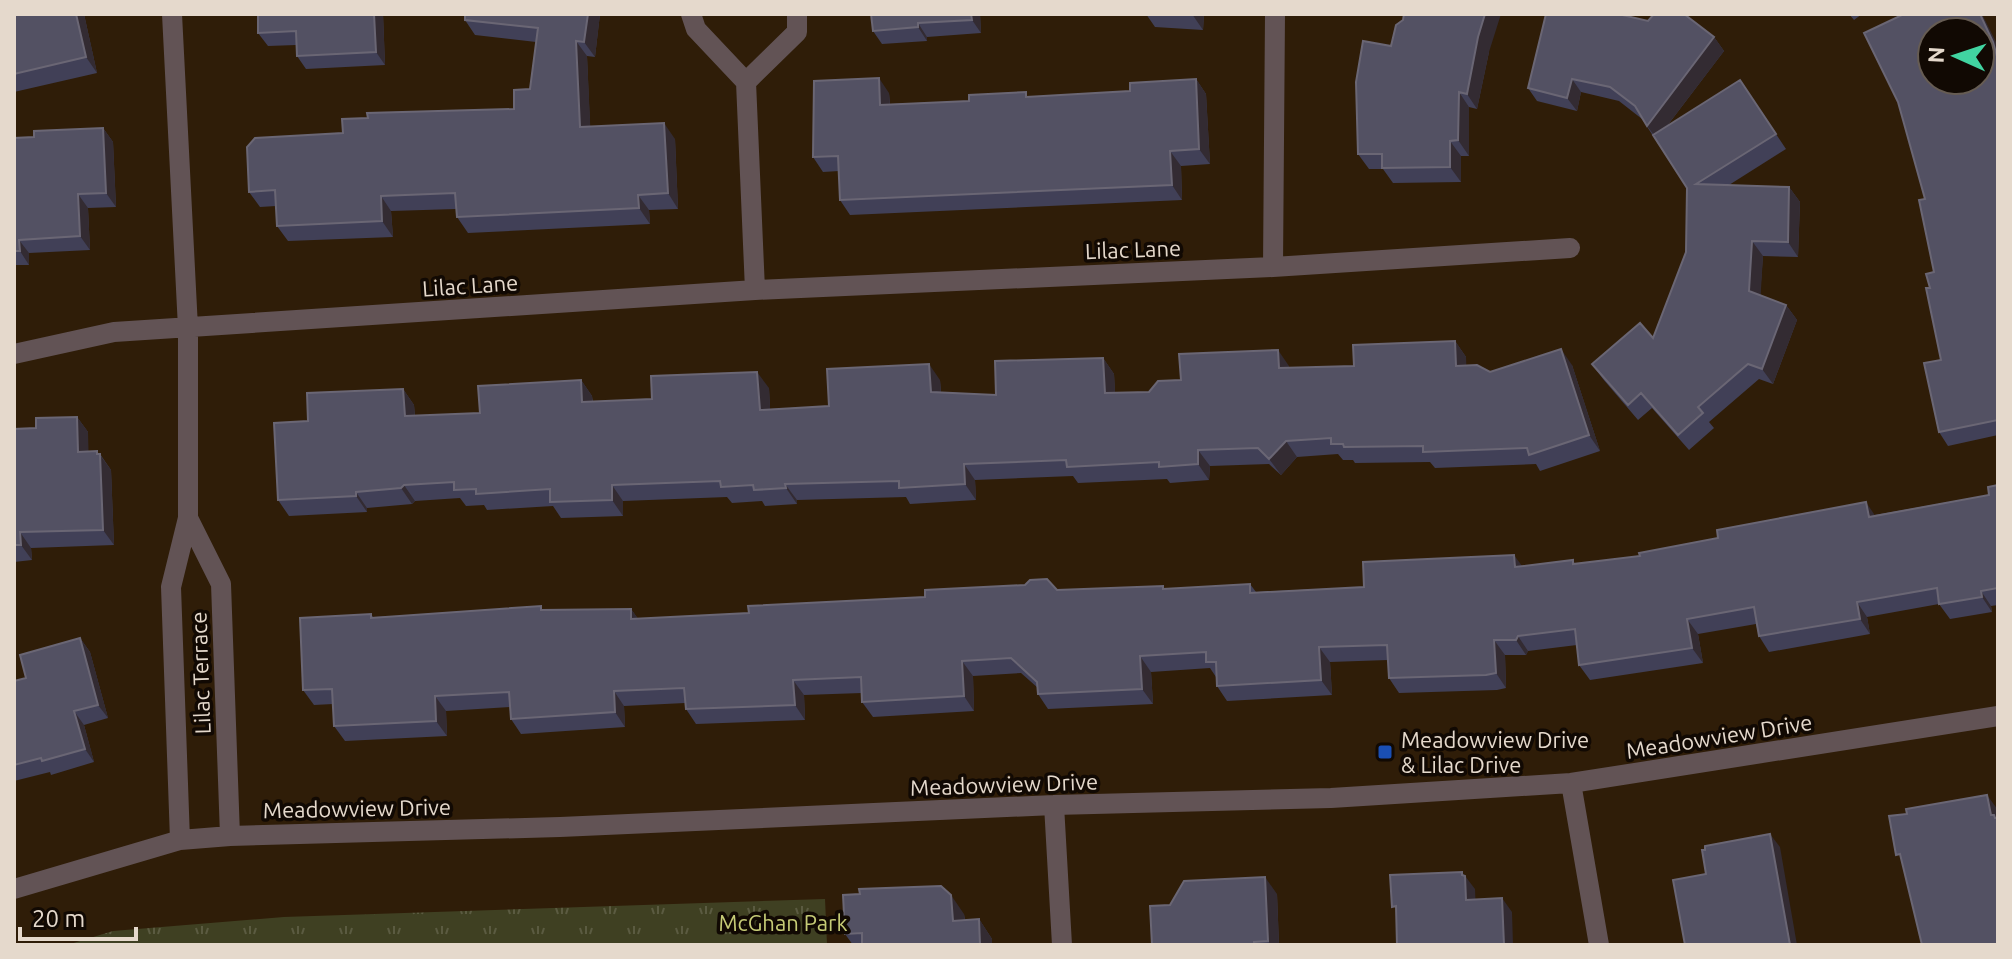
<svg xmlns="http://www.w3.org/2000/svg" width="2012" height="959" font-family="Ubuntu,sans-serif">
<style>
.grass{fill:url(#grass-tufts)}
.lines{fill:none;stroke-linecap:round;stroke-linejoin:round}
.minor{stroke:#625355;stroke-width:20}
.wall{fill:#414057}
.shaded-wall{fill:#332b32}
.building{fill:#535163;stroke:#6a6674;stroke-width:2;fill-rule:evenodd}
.transit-dot{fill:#1a4fb4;stroke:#110903;stroke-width:3}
.labels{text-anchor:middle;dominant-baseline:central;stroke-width:7;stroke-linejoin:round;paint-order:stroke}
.street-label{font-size:22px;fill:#e5d9cc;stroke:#110903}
.poi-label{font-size:22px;fill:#e5d9cc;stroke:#110903;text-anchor:start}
.park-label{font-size:22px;fill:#c6cb76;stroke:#110903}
</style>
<defs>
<pattern id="grass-tufts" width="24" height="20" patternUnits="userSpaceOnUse" patternTransform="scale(2)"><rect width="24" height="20" fill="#3f4022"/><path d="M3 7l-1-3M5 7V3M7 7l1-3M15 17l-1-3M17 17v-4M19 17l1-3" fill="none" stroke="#5b5b41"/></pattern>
</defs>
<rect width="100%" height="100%" fill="#2f1d08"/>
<path class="grass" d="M825 899 827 945H67L113 931 284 917Z"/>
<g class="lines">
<path class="minor" d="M172 14 188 328V518L171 587 180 840
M691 14 696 29 746 82 755 290
M746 82 797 32V14
M1273 267 1275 14
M14 354 114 332 755 290 1273 267 1570 248
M188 518 221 584 230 836
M1571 783 1599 945
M1054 805 1062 945
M14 889 180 840 230 836 560 827 1054 805 1331 798 1571 783 1998 716"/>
</g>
<path class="wall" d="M14 14H84L97 73 14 92Z
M258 14H383L385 65 306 69 297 56 296 45 268 46 258 33Z
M600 14 595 57 587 56 590 126 675 139 678 209 649 210 650 224 468 233 457 217 456 209 391 211 393 237 288 241 277 226 276 206 260 207 249 192 343 133 514 109 530 89 536 42 475 35 465 20Z
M871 14H980L981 33 927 37V41L882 44 873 31Z
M1146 14H1204L1203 30 1155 27Z
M1849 14H1862L1854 20Z
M1714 37 1724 51 1667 126 1740 80 1786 149 1729 185 1789 187 1800 202 1798 257 1763 256 1760 295 1786 305 1797 320 1773 384 1759 379 1709 422 1714 428 1689 450 1652 408 1638 420 1603 379 1592 364 1653 338 1686 252 1687 188 1642 119 1619 101 1581 92 1577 111 1537 101 1528 88Z
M1391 46 1489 52 1477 109 1469 107V156H1461V182L1393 183 1383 169H1369L1358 154Z
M1998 46V435L1948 446 1939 432 1941 360 1930 288 1934 272 1925 199Z
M1196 79 1206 94 1210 164 1181 166 1182 200 850 215 840 200 839 171 823 172 813 157 889 93 890 104 969 101 1130 91Z
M103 128 113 142 116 207 88 208 90 250 29 253V265H14V138L34 137Z
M1455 341 1466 357V365L1490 372 1572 365 1600 451 1540 471 1536 464 1435 468 1430 462 1355 463 1353 460H1343L1338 454 1297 457 1281 475 1269 464 1210 466 1209 480 1170 483 1167 479 1078 483 1073 476 975 480 976 500 910 504 906 497 797 500V504L765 506 762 501 732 503 727 497 623 501V516L561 518 553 506 487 510 484 505 466 506 460 498 415 501 412 504 367 508V512L289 516 278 500 308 421 403 389 414 405 415 416 480 413 581 380 592 396 593 402 652 399 769 388 770 409 829 406 940 380 941 392 996 395 1103 358 1114 374 1115 393 1149 392 1181 380 1289 366V368L1354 366Z
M77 417 88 432V451L100 454 111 470 114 545 31 548 32 560 14 562V429L36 428Z
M1998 485V605L1991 606 1992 612 1950 619 1939 604 1867 617 1870 634 1769 652 1759 636 1756 624 1698 634 1703 663 1590 680 1579 665 1577 645 1528 651 1526 655H1505L1506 688 1497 690 1399 693 1389 678 1388 660 1330 662 1332 695 1227 701 1217 686 1216 677 1210 668 1151 672 1153 704 1048 709 1038 694V688L1021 673 973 676 974 711 873 717 862 702V693L804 695 805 720 696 724 686 709 685 703 624 706 625 727 521 734 511 719 510 707 446 711 447 736 345 741 334 726 333 704 314 705 303 690 371 614 373 617 544 610 631 609 638 619 749 613 1057 590 1165 589 1250 584 1256 592 1364 587 1573 560 1575 564 1640 556 1989 495Z
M80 638 90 652 108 718 84 725 94 762 51 775 50 772 14 781V681L26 678Z
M1277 894 1279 945H1152L1170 905Z
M964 914 965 920 979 919 992 939V945H853L845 934Z"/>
<path class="shaded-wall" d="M76 14H84L97 73 86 57Z
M374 14H383L385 65 376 52Z
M588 14H600L595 57 584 42Z
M971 14H980L981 33 972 20Z
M1192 14H1204L1203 30Z
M1485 14H1501L1489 52 1477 109 1467 94 1478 37Z
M1980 14H1982L1998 46V60Z
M918 23 927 37V41L918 27Z
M1714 37 1724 51 1657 139 1647 126Z
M576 41 587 56 591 142 580 127Z
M879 78 889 93 891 120 880 105Z
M1196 79 1206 94 1210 164 1199 149Z
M1572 79 1581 92 1577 111 1567 98Z
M1459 92 1469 107V156L1458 140Z
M664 123 675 139 678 209 668 193Z
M103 128 113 142 116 207 106 193Z
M1450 141 1461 156V182L1450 167Z
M1170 151 1181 166 1182 200 1172 185Z
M1789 187 1800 202 1798 257 1788 242Z
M78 194 88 208 90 250 80 236Z
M638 195 649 210 650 224 639 208Z
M381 196 391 211 393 237 382 221Z
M19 240 29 253V265L20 251Z
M1752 241 1763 256 1760 306 1749 291Z
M1786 305 1797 320 1773 384 1762 369Z
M1455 341 1466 357 1467 382 1456 366Z
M1561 349 1572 365 1600 451 1589 435Z
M1278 350 1289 366 1291 384 1279 368Z
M1103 358 1114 374 1116 409 1105 393Z
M929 364 940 380 942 408 931 392Z
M757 372 769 388 771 426 760 410Z
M581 380 592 396 593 418 582 402Z
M403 389 414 405 416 432 405 416Z
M77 417 88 432 89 468 78 452Z
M1286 441 1297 457 1281 475 1269 459Z
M1198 450 1210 466 1209 480 1198 464Z
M97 451 111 470 114 545 103 530Z
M964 464 975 480 976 500 965 484Z
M785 484 797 500V504L786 488Z
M404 485 415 501 412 504 401 488Z
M612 485 623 501V516L612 500Z
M356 492 367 508V512L356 496Z
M1866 502 1876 517H1869Z
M20 532 31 548 32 560 21 545Z
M1514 555 1525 570 1515 567Z
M1981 591 1991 606 1992 612 1982 597Z
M1857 602 1867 617 1870 634 1860 619Z
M631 609 642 624 631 619Z
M1687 619 1698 634 1703 663 1692 648Z
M1518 636 1528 651 1526 655 1516 640Z
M80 638 90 652 108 718 98 705Z
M1494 640 1505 655 1506 688 1496 673Z
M1319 647 1330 662 1332 695 1321 680Z
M1140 656 1151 672 1153 704 1142 689Z
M962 661 973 676 974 711 964 696Z
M793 680 804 695 805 720 795 705Z
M614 691 624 706 625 727 615 712Z
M435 696 446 711 447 736 436 721Z
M74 711 84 725 94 762 85 749Z
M1987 795 1998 810V825L1991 815Z
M1770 834 1780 847 1797 945H1790Z
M1462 872 1475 889 1476 913 1466 900Z
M1265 877 1277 894 1279 945H1271L1268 941Z
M951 895 964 914 967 940 953 921Z
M1502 898 1512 912 1513 945H1504Z
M979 919 992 939V945H980Z"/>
<path class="building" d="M14 14H76L86 57 14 74Z
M258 14H374L376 52 297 56 296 31 258 33Z
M465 14H588L584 42 576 41 580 127 664 123 668 193 638 195 639 208 457 217 455 193 381 196 382 221 277 226 275 190 249 192 247 147 255 138 343 133 342 119 368 118 367 113 514 109V90L530 89 538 28 465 20Z
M871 14H971L972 20 918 23V27L873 31Z
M1404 14H1485L1478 37 1467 94 1459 92 1458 140 1450 141V167L1382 168V154H1358L1356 82 1363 41 1391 46 1396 25 1403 20Z
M1546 14H1618L1648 21 1654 14H1684L1714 37 1647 126 1635 106 1610 87 1572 79 1567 98 1528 88Z
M1904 14H1980L1993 42 1998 60V420L1939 432 1924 363 1941 360 1926 288H1930L1926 274 1934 272 1919 200 1925 199 1898 102 1864 33ZM1932 32H1980V80H1932Z
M879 78 880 105 969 101V95L1026 92V97L1130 91V83L1196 79 1199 149 1170 151 1172 185 840 200 838 156 813 157 814 81Z
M1740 80 1776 134 1696 184 1789 187 1788 242 1752 241 1749 291 1786 305 1762 369 1748 364 1698 407 1703 413 1678 435 1641 393 1628 405 1592 364 1640 323 1653 338 1686 252 1687 188 1653 135Z
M103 128 106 193 78 194 80 236 19 240 20 251H14V138L34 137V131Z
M1455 341 1456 366 1477 365 1490 372 1561 349 1589 435 1529 455 1527 448 1423 452V446L1344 447 1343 444H1331V438L1286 441 1269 459 1258 448 1198 450V464L1159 467V462L1067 467 1066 460 964 464 965 484 899 488V481L785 484 786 488 754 490 753 485 721 487 720 481 612 485V500L550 502V489L476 494V489L454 490V482L404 485 401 488 356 492V496L278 500 274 423 308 421 307 393 403 389 405 416 480 413 478 386 581 380 582 402 652 399 651 376 757 372 760 410 829 406 827 369 929 364 931 392 996 395 995 361 1103 358 1105 393 1149 392 1158 381 1181 380 1179 354 1278 350 1279 368 1354 366 1353 345Z
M77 417 78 452 97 451V454H100L103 530 20 532 21 545H14V429L36 428V418Z
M1998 485V588L1981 591 1982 597 1939 604 1937 588 1857 602 1860 619 1759 636 1754 607 1687 619 1692 648 1579 665 1575 629 1518 636 1516 640H1494L1496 673 1486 675 1389 678 1387 645 1319 647 1321 680 1217 686 1216 662H1206V652L1140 656 1142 689 1038 694 1037 682 1011 658 962 661 964 696 862 702 861 677 793 680 795 705 686 709 684 688 614 691 615 712 511 719 509 692 435 696 436 721 334 726 332 689 303 690 300 618 371 614V618L541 606V610L631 609V619L749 613 748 606 925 597V590L1025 585 1030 580 1047 579 1057 590 1163 586V589L1250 584V593L1364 587 1363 562 1514 555 1515 567 1573 560V564L1640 556 1639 553 1718 538 1717 530 1866 502 1869 517 1989 495 1988 487Z
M80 638 98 705 74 711 85 749 42 761 41 758 14 765V681L26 678 20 655Z
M1987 795 1991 815H1994L1995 818H1998V945H1922L1900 854 1896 855 1889 816 1907 814 1906 809Z
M1770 834 1790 945H1685L1673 880 1706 874 1702 850H1705V846Z
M1462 872V875L1465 876 1466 900 1502 898 1504 945H1397L1396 906 1392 907 1390 875Z
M1265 877 1268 941 1254 942V945H1152L1150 906 1170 905 1184 881Z
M941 886 951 895 953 921 979 919 980 945H862V933L845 934 843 895 860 894 859 889Z"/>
<rect class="transit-dot" x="1377" y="744" width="16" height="16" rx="4"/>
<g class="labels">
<g class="street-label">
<text transform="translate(1133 249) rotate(-2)">Lilac Lane</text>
<text transform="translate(470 285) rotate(-4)">Lilac Lane</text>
<text transform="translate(200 673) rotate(-92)">Lilac Terrace</text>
<text transform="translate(1719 736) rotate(-9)">Meadowview Drive</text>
<text transform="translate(1004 784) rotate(-2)">Meadowview Drive</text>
<text transform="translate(357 808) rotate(-1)">Meadowview Drive</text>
</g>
<g class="poi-label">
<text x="1401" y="739">Meadowview Drive<tspan x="1401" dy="25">&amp; Lilac Drive</tspan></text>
</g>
<g class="park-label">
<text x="783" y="922">McGhan Park</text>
</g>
</g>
<rect width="2012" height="959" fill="none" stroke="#e5d9cc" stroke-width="32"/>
<g transform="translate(1956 56) rotate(273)"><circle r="38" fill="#110903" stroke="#665c53" stroke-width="2"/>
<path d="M0-6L14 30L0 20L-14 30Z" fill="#41d4a1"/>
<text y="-12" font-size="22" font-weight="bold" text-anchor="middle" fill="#e5d9cc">N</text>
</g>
<path d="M20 927v12h116v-12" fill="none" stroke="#e5d9cc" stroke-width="4"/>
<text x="32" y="927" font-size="24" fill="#e5d9cc" stroke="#110903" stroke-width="6" paint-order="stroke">20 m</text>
</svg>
